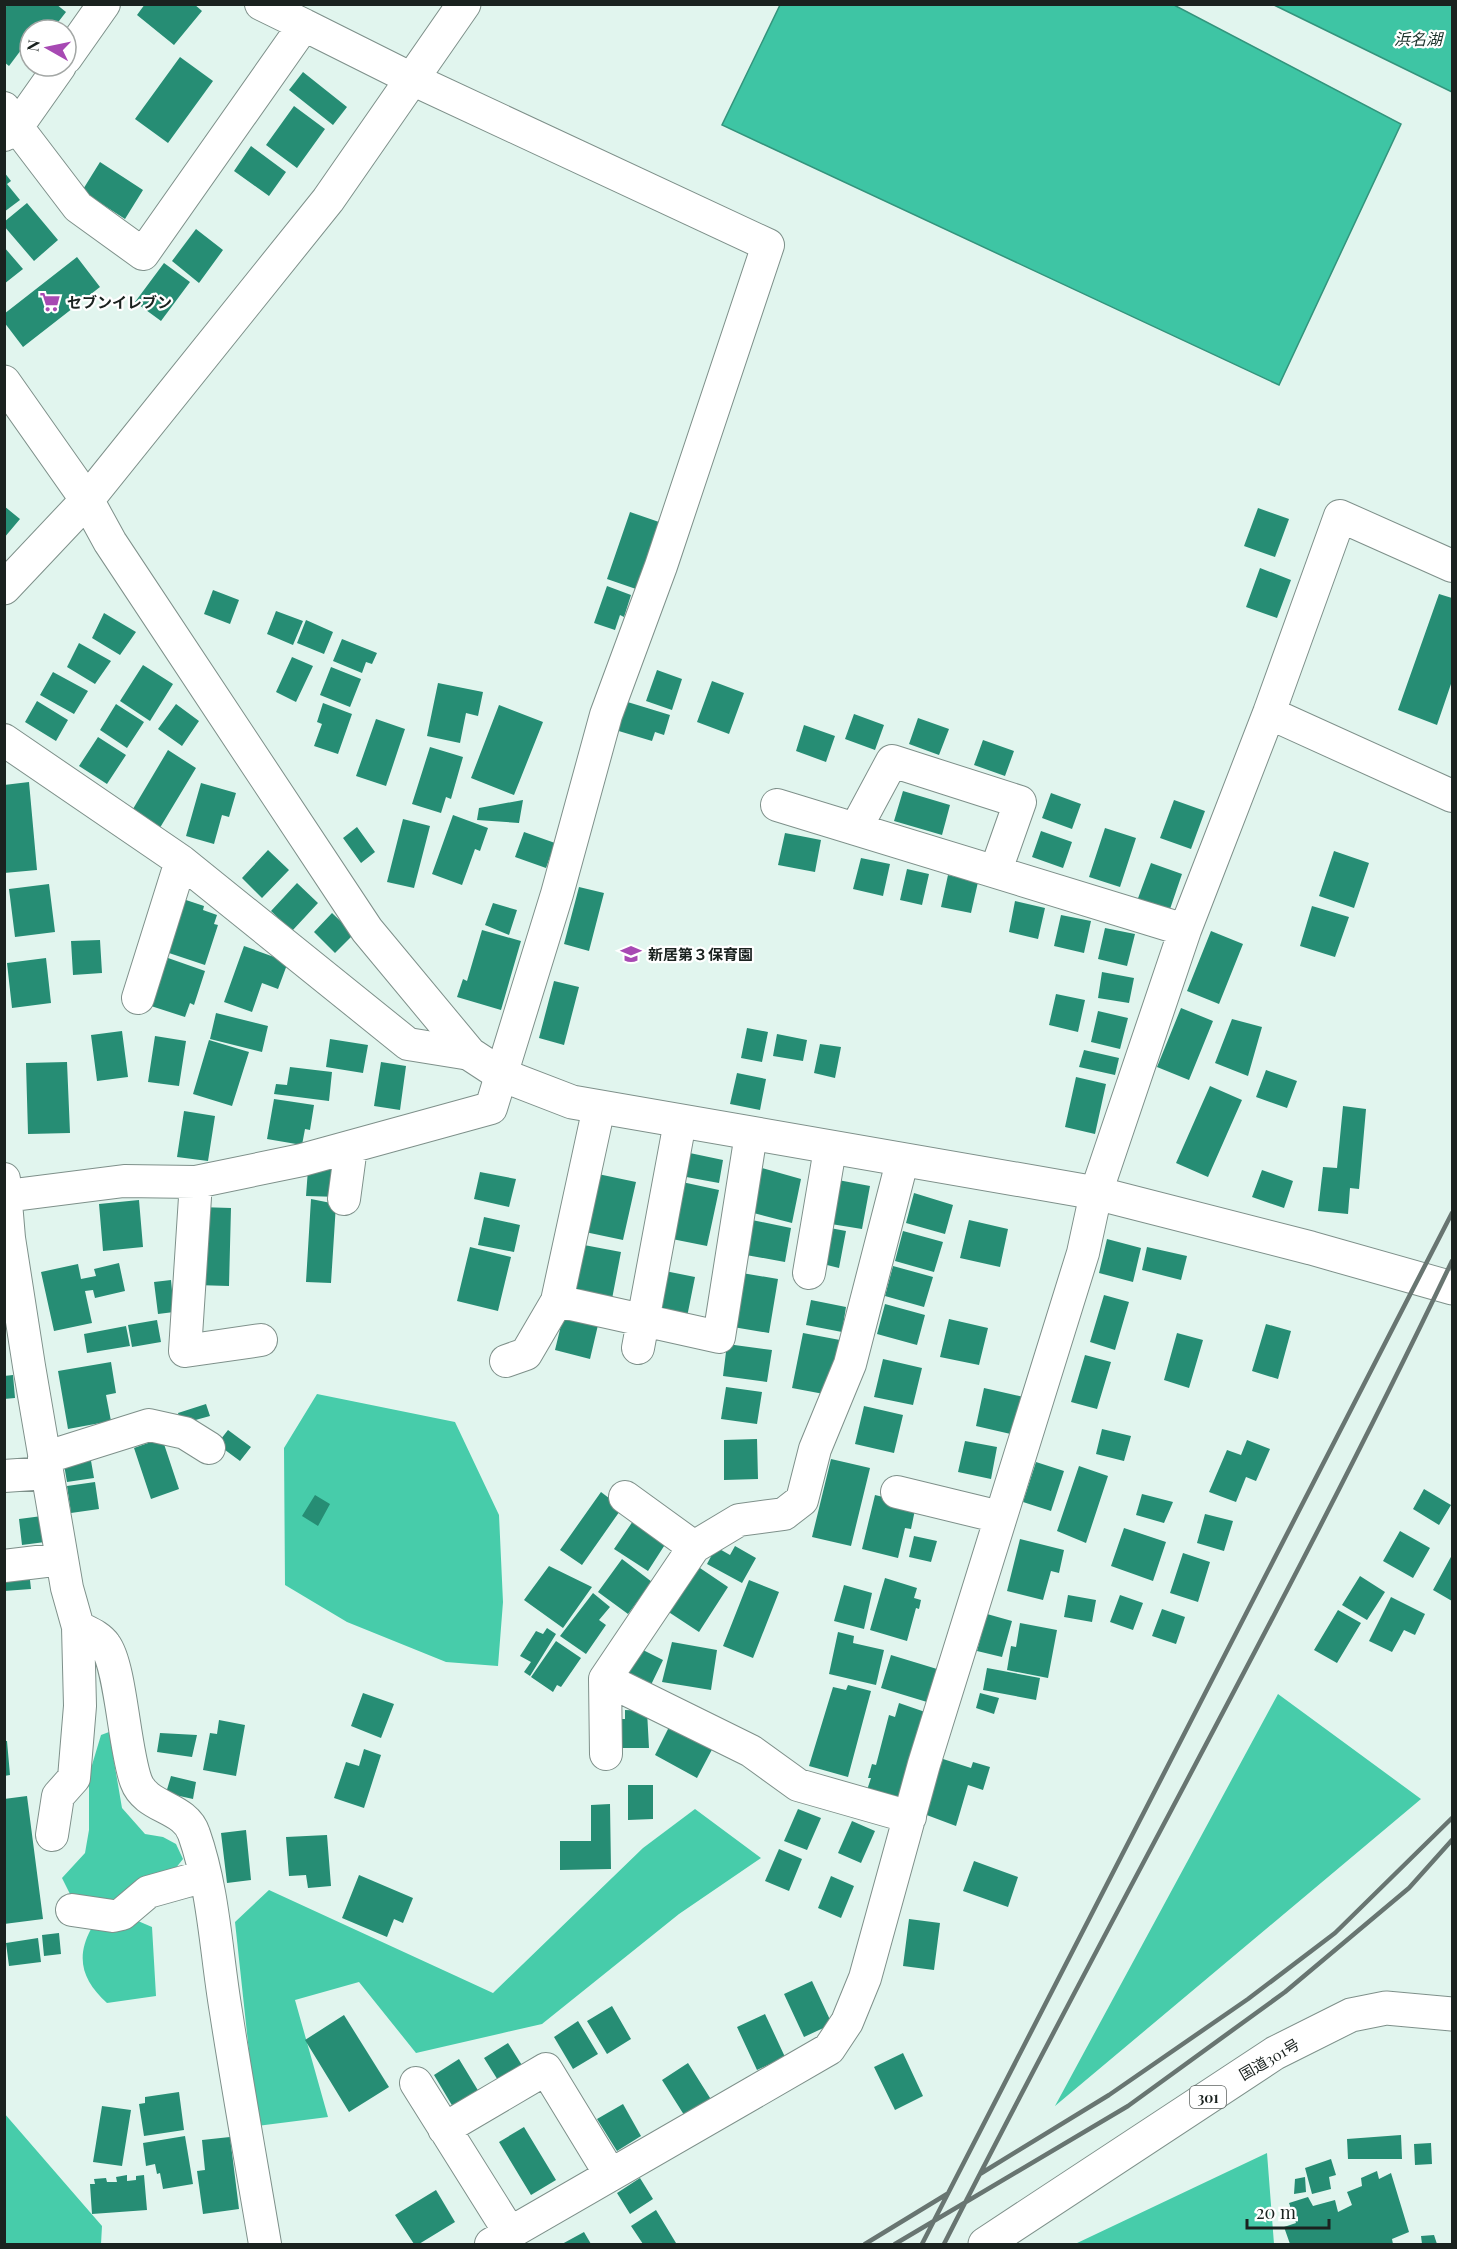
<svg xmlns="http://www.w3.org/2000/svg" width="1457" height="2249" font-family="'Playfair Display','Noto Sans JP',serif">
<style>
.forest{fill:#47ccaa}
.water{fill:#3ec5a4;stroke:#33947c;stroke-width:1.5}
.building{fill:#268d74}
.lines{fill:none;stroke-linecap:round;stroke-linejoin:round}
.minor-casing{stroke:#7e908a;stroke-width:34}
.tertiary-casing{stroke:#7e908a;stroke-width:35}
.trunk-casing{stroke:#7e908a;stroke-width:35}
.minor{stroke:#fff;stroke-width:32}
.tertiary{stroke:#fff;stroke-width:33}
.trunk{stroke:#fff;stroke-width:33}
.rail{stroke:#687571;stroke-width:4.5}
.labels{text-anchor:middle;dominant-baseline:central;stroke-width:4.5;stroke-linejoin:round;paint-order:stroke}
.shield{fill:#fff;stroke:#5f6462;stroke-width:1.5}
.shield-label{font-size:14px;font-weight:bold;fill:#1a221f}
.poi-label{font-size:15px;font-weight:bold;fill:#1a221f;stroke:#fff;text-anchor:start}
.street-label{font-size:15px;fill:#1a221f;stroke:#fff}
.water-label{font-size:16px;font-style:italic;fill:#1b312a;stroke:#fff}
</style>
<rect width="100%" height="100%" fill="#e1f5ee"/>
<path class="forest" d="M317 1394 455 1422 499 1515 503 1602 498 1666 446 1662 347 1622 285 1585 284 1448Z
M1278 1694 1421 1799 1055 2106Z
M109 1732 122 1808 145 1834 163 1837 176 1844 183 1859 175 1869 139 1881 116 1898 105 1902 72 1898 62 1878 85 1853 89 1830V1775L101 1735Z
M695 1809 761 1858 679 1914 542 2024 416 2053 359 1982 295 2000 328 2117 257 2126 235 1922 269 1890 493 1993 643 1848Z
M138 1921 152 1927 156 1996 107 2003C83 1981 75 1959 91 1929L121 1931Z
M4 2113 102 2226 101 2244H5Z
M1267 2153 1274 2244H1075Z"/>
<path class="water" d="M780 5H1174L1401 124 1279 385 722 125Z
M1274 5H1452V92Z"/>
<path class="building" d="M8 4H56L66 12 52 30 40 25 36 30H30V38L9 66 4 62V9Z
M145 4H194L202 11 174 45 137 15Z
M180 57 213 81 168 143 135 119Z
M303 72 347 107 333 125 289 90Z
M294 106 325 129 297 168 266 145Z
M251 146 286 172 269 196 234 171Z
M100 162 143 190 125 219 82 191Z
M4 172 11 181 7 184 20 200 4 212Z
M27 203 58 240 34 261 4 226V222Z
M196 229 223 250 199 283 172 261Z
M4 247 23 269 4 284Z
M77 257 100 287 23 347 4 322V314Z
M164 263 190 282 161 321 135 302Z
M4 506 20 519 4 538Z
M1258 508 1289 519 1275 557 1244 546Z
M630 512 659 522 636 589 607 579Z
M1260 568 1291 580 1277 618 1246 607Z
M607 586 631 595 624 617 620 615 615 630 594 623Z
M213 590 239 600 230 624 204 614Z
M1439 594 1452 598V681L1437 725 1398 710Z
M276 611 303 621 293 645 267 634Z
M104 613 136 632 120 655 92 638Z
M306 620 333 632 324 654 297 643Z
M342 639 377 653 372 664 366 662 362 673 333 661Z
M79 643 111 661 95 684 67 667Z
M292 657 313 666 296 702 276 692Z
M143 665 173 684 150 721 120 701Z
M331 667 361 679 350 707 320 695Z
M657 670 682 679 672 710 646 701Z
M53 672 88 691 74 714 40 695Z
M712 681 744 693 729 734 697 722Z
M438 683 483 692 478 716 466 713 460 743 427 736Z
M621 700 670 715 664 735 655 732 652 741 612 729Z
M37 701 68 720 56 741 25 722Z
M323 703 352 714 338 754 314 746 322 724 317 722Z
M116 704 144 722 127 748 100 730Z
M176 704 199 721 182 746 158 729Z
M499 705 543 722 514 795 471 778Z
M854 714 884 725 875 750 845 739Z
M918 718 949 729 939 755 909 744Z
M376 719 405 729 386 786 356 776Z
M804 725 835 736 826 762 796 751Z
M98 737 126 755 107 784 79 766Z
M983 740 1014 751 1005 776 974 765Z
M430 747 463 757 451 799 446 797 441 813 412 804Z
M168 750 196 768 158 831 130 814Z
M29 782 37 870 4 873V785Z
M201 783 236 793 229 817 222 815 214 844 186 836Z
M903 791 950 805 942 835 894 821Z
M1051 793 1081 804 1072 829 1042 818Z
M523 800 519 823 477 820 479 808Z
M1174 800 1205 811 1191 849 1160 838Z
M453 815 488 828 480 851 475 849 462 885 432 874Z
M403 819 430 826 414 888 387 882Z
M357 827 375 852 361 863 343 838Z
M1105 828 1136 838 1120 887 1089 877Z
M1041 831 1072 842 1063 868 1032 857Z
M524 832 555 843 546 868 515 857Z
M785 833 821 840 815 872 778 865Z
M268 850 289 870 262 898 242 878Z
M1334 851 1369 863 1354 908 1319 896Z
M861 858 890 864 883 896 853 889Z
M1151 863 1182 874 1169 912 1137 901Z
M907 869 929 874 922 905 900 900Z
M948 875 978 882 971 913 941 907Z
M297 883 318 903 292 931 271 911Z
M49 884 55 932 15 937 9 889Z
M579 887 604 893 589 951 564 944Z
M183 899 204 906 203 910 217 915 214 924 218 925 205 965 166 952Z
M1015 901 1045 908 1038 939 1009 932Z
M493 903 517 910 509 935 485 925Z
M1312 906 1349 917 1335 957 1300 946Z
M332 913 354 934 335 953 314 932Z
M1061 915 1091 921 1084 953 1054 946Z
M1105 928 1135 934 1127 966 1098 959Z
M482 930 521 941 501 1010 457 997 463 979 467 981Z
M1211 931 1243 944 1219 1004 1187 991Z
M100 940 102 973 73 975 71 941Z
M244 946 288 962 278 989 262 983 252 1012 224 1002Z
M46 958 51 1003 12 1008 7 963Z
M168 958 205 971 194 1005 190 1003 185 1017 151 1006Z
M1102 972 1134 978 1129 1003 1098 998Z
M554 981 579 987 564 1045 539 1038Z
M1056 994 1085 1000 1078 1032 1049 1025Z
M1181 1008 1213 1021 1189 1080 1157 1067Z
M1098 1011 1128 1018 1120 1049 1091 1042Z
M216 1013 268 1026 262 1052 210 1039Z
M1232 1019 1262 1027 1248 1076 1215 1063Z
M747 1028 768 1032 762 1062 741 1058Z
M122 1031 128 1077 97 1081 91 1035Z
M777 1034 807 1040 803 1061 773 1056Z
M155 1036 186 1041 179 1086 148 1082Z
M330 1039 368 1045 363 1073 326 1067Z
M209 1040 249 1052 232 1106 193 1094Z
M820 1044 841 1047 835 1078 814 1073Z
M1084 1050 1119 1058 1115 1075 1079 1067Z
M67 1062 70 1133 28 1134 26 1063Z
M381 1062 406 1066 400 1110 374 1106Z
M290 1067 332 1072 329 1101 274 1094 276 1084 287 1085Z
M1266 1070 1297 1081 1287 1108 1256 1097Z
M737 1073 766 1079 760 1110 730 1104Z
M1076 1077 1106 1084 1095 1134 1065 1127Z
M1210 1086 1242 1100 1208 1177 1176 1163Z
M274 1099 314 1105 310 1130 305 1129 302 1145 267 1139Z
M1343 1106 1366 1109 1359 1189 1350 1188 1348 1214 1318 1211 1323 1167 1337 1168Z
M184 1111 215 1116 208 1161 177 1157Z
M685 1152 723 1160 719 1183 681 1176Z
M758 1167 801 1179 792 1223 746 1211Z
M308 1169H340V1197L306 1196Z
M1262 1170 1293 1181 1284 1208 1252 1197Z
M480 1172 516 1179 509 1207 474 1199Z
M598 1174 636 1182 623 1240 585 1232Z
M838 1180 870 1186 862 1229 831 1224Z
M682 1182 719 1190 707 1246 672 1239Z
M914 1193 953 1205 945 1234 906 1223Z
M311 1199 336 1204 331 1283 306 1282Z
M139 1200 143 1247 103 1251 99 1204Z
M199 1207 231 1208 229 1286 196 1285Z
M484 1217 520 1225 514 1252 478 1245Z
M752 1220 791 1228 785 1262 746 1255Z
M969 1220 1008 1229 1000 1267 960 1258Z
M830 1228 846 1231 839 1268 823 1264Z
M903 1231 943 1242 934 1272 895 1261Z
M1107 1239 1141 1248 1133 1282 1099 1273Z
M584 1245 621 1252 612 1299 574 1291Z
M470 1247 511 1257 498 1311 457 1301Z
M1147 1247 1187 1256 1181 1280 1142 1270Z
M119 1263 125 1291 95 1298 93 1290 85 1291 92 1323 54 1331 41 1272 78 1264 81 1279 96 1276 94 1269Z
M893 1266 933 1277 924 1307 885 1296Z
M660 1270 695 1277 686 1322 651 1315Z
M742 1273 778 1279 769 1333 733 1327Z
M171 1280 174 1312 158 1314 154 1282Z
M1104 1295 1129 1302 1115 1350 1090 1342Z
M811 1300 846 1307 842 1332 806 1325Z
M885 1304 925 1315 917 1345 877 1334Z
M563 1317 598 1325 590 1359 555 1350Z
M949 1319 988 1328 979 1365 940 1357Z
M157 1320 161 1342 132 1347 128 1325Z
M1266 1324 1291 1331 1278 1379 1252 1371Z
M126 1326 130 1346 87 1353 84 1334Z
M803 1333 840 1340 829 1395 792 1388Z
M1177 1333 1203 1340 1189 1388 1164 1380Z
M727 1344 772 1350 767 1382 723 1376Z
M1085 1355 1111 1362 1097 1409 1071 1402Z
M883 1359 922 1368 913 1405 874 1397Z
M111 1362 116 1393 106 1395 111 1421 68 1429 58 1371Z
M13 1375 15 1398 4 1399V1376Z
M726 1387 762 1392 757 1424 721 1419Z
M984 1388 1024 1397 1015 1435 976 1426Z
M206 1404 210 1416 181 1424 178 1413Z
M864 1406 903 1415 894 1453 855 1444Z
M1102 1429 1131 1436 1124 1461 1096 1454Z
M228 1430 251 1447 240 1461 217 1444Z
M162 1438 179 1489 151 1499 134 1448Z
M757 1439 758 1479 724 1480V1440Z
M1247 1440 1270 1449 1256 1481 1246 1477 1236 1502 1209 1492 1227 1450 1241 1455Z
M965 1441 997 1447 991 1479 958 1472Z
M90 1455 94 1478 67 1482 63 1459Z
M831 1459 870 1468 851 1546 812 1537Z
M1036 1462 1064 1471 1051 1511 1023 1502Z
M1079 1466 1108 1476 1086 1543 1057 1531Z
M95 1482 99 1509 71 1513 67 1486Z
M1424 1489 1451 1505 1439 1525 1413 1509Z
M601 1492 622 1508 582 1565 560 1550Z
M1142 1494 1173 1502 1164 1523 1136 1515Z
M315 1495 330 1504 318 1526 302 1516Z
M875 1495 916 1505 911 1529 905 1528 898 1558 862 1549Z
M1205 1514 1233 1521 1224 1551 1197 1543Z
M42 1516 45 1542 22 1545 19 1519Z
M633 1521 666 1543 648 1571 614 1549Z
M1124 1528 1166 1542 1153 1581 1111 1566Z
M1400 1531 1430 1548 1413 1578 1383 1561Z
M914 1536 937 1541 931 1562 909 1557Z
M1020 1539 1064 1550 1059 1573 1051 1571 1043 1600 1007 1591Z
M735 1546 756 1558 742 1583 707 1564 716 1547 730 1555Z
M1183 1553 1210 1562 1198 1602 1170 1593Z
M1452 1555V1601L1433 1590Z
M622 1559 652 1582 628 1614 598 1592Z
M549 1566 592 1587 563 1628 524 1600Z
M697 1566 728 1587 699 1632 661 1607Z
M29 1571 31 1589 4 1591V1573Z
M1360 1576 1385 1592 1367 1620 1342 1605Z
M885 1578 917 1588 914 1598 921 1600 919 1609 916 1608 907 1641 870 1630Z
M749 1580 779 1592 753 1658 723 1646Z
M844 1585 872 1593 864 1629 834 1621Z
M593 1593 610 1607 599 1620 606 1625 586 1654 560 1636Z
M1068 1595 1096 1600 1092 1622 1064 1617Z
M1120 1595 1143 1603 1133 1630 1110 1622Z
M1391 1597 1425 1614 1415 1635 1404 1630 1392 1652 1369 1641Z
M1162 1609 1185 1617 1176 1644 1152 1636Z
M1338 1610 1361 1623 1337 1663 1314 1650Z
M987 1614 1012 1621 1002 1657 977 1651Z
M1020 1623 1057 1630 1048 1678 1007 1670 1011 1646 1016 1647Z
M547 1628 556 1634 530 1676 524 1672 531 1662 520 1656 536 1631 543 1634Z
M838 1632 854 1636 853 1643 884 1650 876 1685 829 1674Z
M556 1641 581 1658 561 1687 557 1685 553 1692 531 1677Z
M672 1642 717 1650 711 1690 662 1682Z
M639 1648 663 1660 649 1689 625 1678Z
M891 1655 937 1669 927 1702 881 1688Z
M987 1668 1040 1678 1036 1700 983 1690Z
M848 1685 871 1691 848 1777 809 1766 833 1687 846 1690Z
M363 1693 394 1704 381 1738 351 1726Z
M980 1693 999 1698 994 1714 976 1708Z
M899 1703 928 1713 906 1768 911 1769 902 1799 866 1793 871 1778H868L872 1764 876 1765 889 1715 895 1717Z
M625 1710 647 1711 649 1748H614V1719H625Z
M673 1719 716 1742 697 1778 655 1755Z
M219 1720 245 1725 236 1776 203 1770 210 1733 217 1734Z
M160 1733 197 1735 192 1757 157 1752Z
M4 1741H7L10 1775 4 1776Z
M364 1749 381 1755 364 1808 334 1798 346 1762 359 1766Z
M943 1759 971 1768 973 1762 990 1767 983 1790 968 1785 956 1826 924 1814Z
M171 1776 196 1782 193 1799 166 1793Z
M628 1785H653V1819L628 1820Z
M27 1796 43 1919 4 1924V1799Z
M610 1804 611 1869 560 1870V1841H591V1805Z
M798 1809 821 1818 807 1850 784 1841Z
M852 1821 875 1831 861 1863 838 1853Z
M246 1830 251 1880 227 1883 221 1833Z
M327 1835 331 1886 308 1888 306 1875 289 1876 286 1837Z
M779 1849 802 1859 789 1891 765 1881Z
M974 1861 1018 1877 1008 1907 963 1891Z
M359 1875 413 1898 403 1923 394 1919 387 1937 342 1918Z
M831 1876 854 1886 841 1918 818 1908Z
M909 1919 940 1923 934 1970 903 1966Z
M59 1933 61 1954 44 1956 42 1935Z
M38 1938 41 1962 9 1966 6 1943Z
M812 1981 832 2024 804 2037 784 1994Z
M612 2006 631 2039 607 2054 587 2021Z
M765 2014 785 2057 757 2070 737 2027Z
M344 2015 389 2087 349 2112 305 2040Z
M578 2021 598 2054 573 2069 554 2037Z
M508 2043 525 2070 501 2085 484 2058Z
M903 2053 923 2096 895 2110 874 2067Z
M459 2059 479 2092 453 2107 434 2075Z
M688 2063 712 2101 686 2118 662 2080Z
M179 2092 184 2130 144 2136 139 2104 145 2103V2097Z
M623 2104 641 2136 617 2151 597 2119Z
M102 2106 131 2110 122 2166 93 2162Z
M524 2127 556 2180 531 2195 499 2142Z
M1401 2135 1402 2159H1348L1347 2139Z
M185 2136 193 2184 163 2189 160 2173 157 2174 155 2164 146 2166 143 2143Z
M230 2137 239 2209 203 2214 197 2171 205 2170 202 2140Z
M1431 2143 1432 2164 1415 2165 1414 2144Z
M1331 2159 1336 2175 1329 2177 1331 2189 1312 2194 1305 2168Z
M1377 2171 1379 2179 1391 2173 1409 2232 1392 2239 1393 2244H1290L1284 2227 1296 2223 1289 2203 1308 2197 1313 2206 1335 2200 1338 2212 1352 2205 1347 2192 1362 2186 1361 2178Z
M127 2175V2181L136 2180V2176L144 2175 147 2210 92 2214 90 2184H95L94 2179 106 2178 107 2182H117L116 2177Z
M1305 2177 1306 2192 1294 2194 1295 2179Z
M640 2178 653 2199 630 2214 617 2193Z
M436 2190 455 2222 419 2244H414L395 2215Z
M656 2210 676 2243 673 2244H643L631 2226Z
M584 2232 591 2244H562Z
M1434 2235 1437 2244H1422L1421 2236Z"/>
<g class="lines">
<g class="minor-casing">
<path id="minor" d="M261 4 304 25
M66 58 104 4
M4 108 17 127 60 66
M4 135 17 127 78 207 143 254 304 25 414 80 768 245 661 566 606 715 557 894 491 1108 302 1160 196 1182 124 1181 6 1196
M1269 713 1452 796
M4 740 181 861 408 1044 470 1054
M777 805 1185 930 1269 713 1340 516 1452 566
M856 828 892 761 1020 802 996 870
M138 998 181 861
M902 1162 850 1364 815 1449 802 1500 784 1514 739 1520 694 1547 605 1679 751 1751 798 1785 910 1817
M4 1179 9 1238 29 1366 67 1588 78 1627 80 1706 74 1778 58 1796 52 1835
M196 1182 185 1351 261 1340
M344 1199 351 1147
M809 1273 830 1149
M557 1301 719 1337 751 1134
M638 1348 680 1122
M506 1361 526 1354 557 1301 599 1107
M44 1458 149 1425 185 1433 209 1448
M4 1476 47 1473
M897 1492 1000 1517
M625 1497 694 1547
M4 1566 62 1559
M78 1627C87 1632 99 1636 105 1645 121 1666 124 1749 136 1781 146 1809 185 1806 194 1834 214 1891 216 1953 226 2012 238 2090 252 2167 265 2244
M605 1679 606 1754
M72 1910 113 1916 122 1914 148 1892 205 1876
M416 2083 510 2233
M444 2129 546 2069 610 2174
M491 2244 829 2049 847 2022 865 1978 924 1764 1083 1253 1096 1193 1185 930"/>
</g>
<g class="tertiary-casing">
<path id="tertiary" d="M4 382 87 500 110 542 367 930 470 1054 502 1075 572 1102 1096 1193 1311 1248 1452 1288
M4 588 87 500 328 200 464 4"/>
</g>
<g class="trunk-casing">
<path id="trunk" d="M985 2244 1275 2053 1351 2015 1386 2008 1452 2014"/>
</g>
<use href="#minor" class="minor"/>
<use href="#tertiary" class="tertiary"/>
<use href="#trunk" class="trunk"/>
<path class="rail" d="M980 2174 1109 2095 1248 1999 1335 1933 1452 1818
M865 2244 947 2194
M895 2244 1128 2106 1285 1992 1409 1888 1452 1840
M922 2244 1452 1213
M944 2244C1111 1915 1293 1594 1452 1261"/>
</g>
<defs>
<g id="supermarket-bare" transform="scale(1.62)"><path d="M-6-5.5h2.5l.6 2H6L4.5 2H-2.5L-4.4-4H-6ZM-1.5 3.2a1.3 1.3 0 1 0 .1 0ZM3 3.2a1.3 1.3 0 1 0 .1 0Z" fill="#a749b3" stroke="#fff" stroke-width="2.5" paint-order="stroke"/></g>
<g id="school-bare" transform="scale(1.62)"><path d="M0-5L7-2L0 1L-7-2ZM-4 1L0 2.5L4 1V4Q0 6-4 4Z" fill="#a749b3" stroke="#fff" stroke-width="2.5" paint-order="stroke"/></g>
</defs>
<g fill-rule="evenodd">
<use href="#supermarket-bare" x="50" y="302"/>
<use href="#school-bare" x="631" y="954"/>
</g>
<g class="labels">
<rect class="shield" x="1190" y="2086" width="36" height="22" rx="4.5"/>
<g class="shield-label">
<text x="1208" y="2097">301</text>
</g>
<g class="poi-label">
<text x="67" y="302">セブンイレブン</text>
<text x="648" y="954">新居第３保育園</text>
</g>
<g class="street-label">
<text transform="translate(1269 2059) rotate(-30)">国道301号</text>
</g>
<g class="water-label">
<text x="1418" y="38">浜名湖</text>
</g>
</g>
<rect width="1457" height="2249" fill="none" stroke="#1a221f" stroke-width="12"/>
<g transform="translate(48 48) rotate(279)"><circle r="28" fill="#ffffff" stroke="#a3a7a5" stroke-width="1.5"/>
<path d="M0-4.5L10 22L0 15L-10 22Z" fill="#a749b3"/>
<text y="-9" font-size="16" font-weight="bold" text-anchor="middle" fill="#1a221f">N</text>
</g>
<path d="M1247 2219v9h82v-9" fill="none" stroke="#1a221f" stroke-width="3"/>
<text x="1256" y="2219" font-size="18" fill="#1a221f" stroke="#ffffff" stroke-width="4.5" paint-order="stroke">20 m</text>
</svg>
